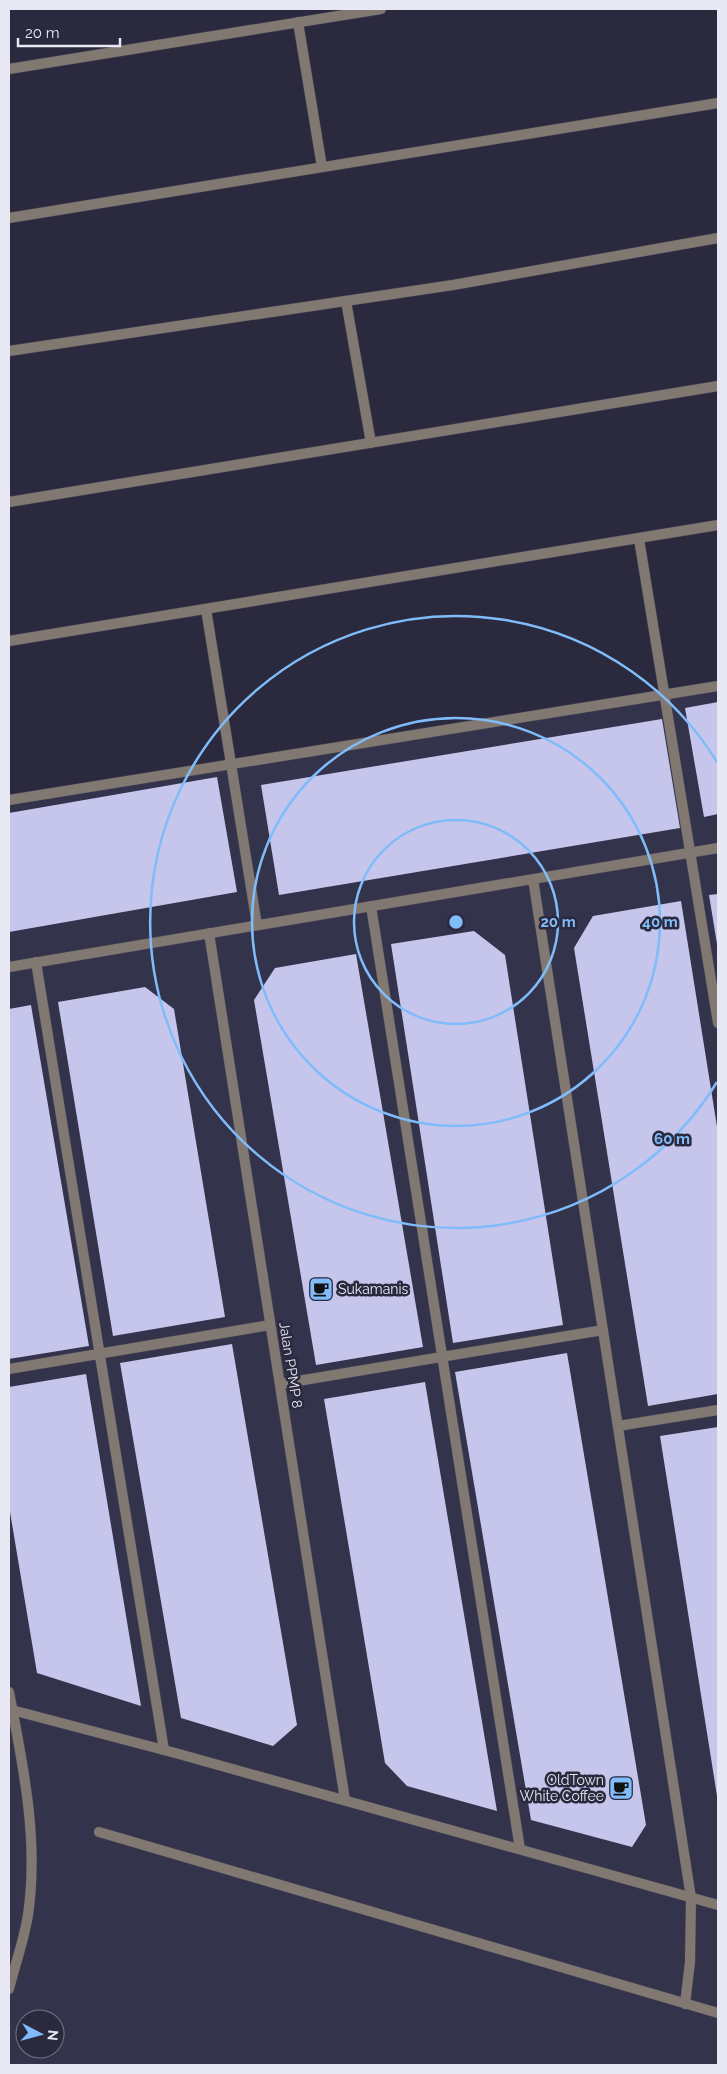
<svg xmlns="http://www.w3.org/2000/svg" width="727" height="2074" font-family="Raleway,sans-serif">
<style>
.built{fill:#34334c;fill-rule:evenodd}
.building{fill:#c6c6ec}
.lines{fill:none;stroke-linecap:round;stroke-linejoin:round}
.lane-casing{stroke:#454457;stroke-width:11}
.street-casing{stroke:#454457;stroke-width:11}
.lane{stroke:#827872;stroke-width:10}
.street{stroke:#827872;stroke-width:10}
.ring{fill:none;stroke:#81bcfa;stroke-width:2.5}
.labels{text-anchor:middle;dominant-baseline:central;stroke-width:5;stroke-linejoin:round;paint-order:stroke}
.poi-label{font-size:14px;fill:#e8e8f5;stroke:#2a293d;text-anchor:start}
.street-label{font-size:14px;fill:#e8e8f5;stroke:#2a293d}
.centre{fill:#81bcfa;stroke:#2a293d;stroke-width:2.5}
.ring-label{font-size:15px;text-anchor:middle;font-weight:bold;fill:#81bcfa;stroke:#2a293d;stroke-width:5;stroke-linejoin:round;paint-order:stroke}
</style>
<rect width="100%" height="100%" fill="#2a293d"/>
<path class="built" d="M718 688V2065H9V802ZM25 2019H55V2049H25Z"/>
<path class="building" d="M718 702V814L704 817 685 708Z
M662 719 680 828 279 895 261 785Z
M217 777 237 892 9 932V813Z
M718 894V944H717L709 895Z
M681 901 718 1133V1394L648 1406 574 948 593 916Z
M474 931 505 955 563 1325 453 1343 391 944Z
M356 954 423 1347 316 1365 254 1000 275 968Z
M145 987 174 1009 225 1317 113 1336 58 1002Z
M31 1005 89 1346 9 1359V1009Z
M232 1344 297 1725 273 1746 181 1718 120 1363Z
M567 1353 646 1825 632 1847 531 1820 455 1372Z
M86 1374 141 1706 37 1673 9 1506V1387Z
M425 1382 497 1811 407 1786 385 1763 324 1399Z
M718 1427V1796H717L660 1436Z"/>
<g class="lines">
<g class="lane-casing">
<path id="lane" d="M298 22 322 167
M9 218 718 103
M346 301 371 443
M9 502 718 386
M639 539 718 1023
M206 609 257 925
M9 800 718 686
M371 906 520 1849
M36 962 164 1750
M9 1369 270 1325
M280 1384 603 1330
M618 1426 718 1410
M99 1832 718 2013
M685 2004 690 1962 691 1898"/>
</g>
<g class="street-casing">
<path id="street" d="M9 69 381 9
M9 351 453 285 718 238
M9 641 718 525
M533 879 691 1898
M209 933 345 1800
M9 967 718 848
M9 1692C23 1765 39 1840 28 1915 24 1940 15 1965 9 1989
M12 1710 179 1754 718 1905"/>
</g>
<use href="#lane" class="lane"/>
<use href="#street" class="street"/>
</g>
<g class="ring">
<circle cx="456" cy="922" r="102"/>
<circle cx="456" cy="922" r="204"/>
<path d="M717 1082A306 306 0 1 1 717 762"/>
</g>
<defs>
<g id="cafe-square" transform="scale(1.25)"><rect x="-9" y="-9" width="18" height="18" rx="4" fill="#81bcfa" stroke="#2a293d"/><path d="M-5.5-4.5H6V0H3Q3 3.5 0 3.5H-2.5Q-5.5 3.5-5.5 0ZM3-3.2v2h1.7v-2ZM-6 4.5H4V6H-6Z" fill="#111"/></g>
</defs>
<g fill-rule="evenodd">
<use href="#cafe-square" x="321" y="1289"/>
<use href="#cafe-square" x="621" y="1788"/>
</g>
<g class="labels">
<g class="poi-label">
<text x="338" y="1289">Sukamanis</text>
<text x="604" y="1780" text-anchor="end">OldTown<tspan x="604" dy="16">White Coffee</tspan></text>
</g>
<g class="street-label">
<text transform="translate(291 1365) rotate(81)">Jalan PPMP 8</text>
</g>
</g>
<circle cx="456" cy="922" r="8" class="centre"/>
<g class="ring-label">
<text x="558" y="927">20 m</text>
<text x="660" y="927">40 m</text>
<text x="672" y="1144">60 m</text>
</g>
<rect width="727" height="2074" fill="none" stroke="#e8e8f5" stroke-width="20"/>
<g transform="translate(40 2034) rotate(96)"><circle r="24" fill="#2a293d" stroke="#767587"/>
<path d="M0-4L9 19L0 12L-9 19Z" fill="#81bcfa"/>
<text y="-8" font-size="14" font-weight="bold" text-anchor="middle" fill="#e8e8f5">N</text>
</g>
<path d="M18 38v8h102v-8" fill="none" stroke="#e8e8f5" stroke-width="2.5"/>
<text x="25" y="38" font-size="15" fill="#e8e8f5" stroke="#2a293d" stroke-width="4" paint-order="stroke">20 m</text>
</svg>
